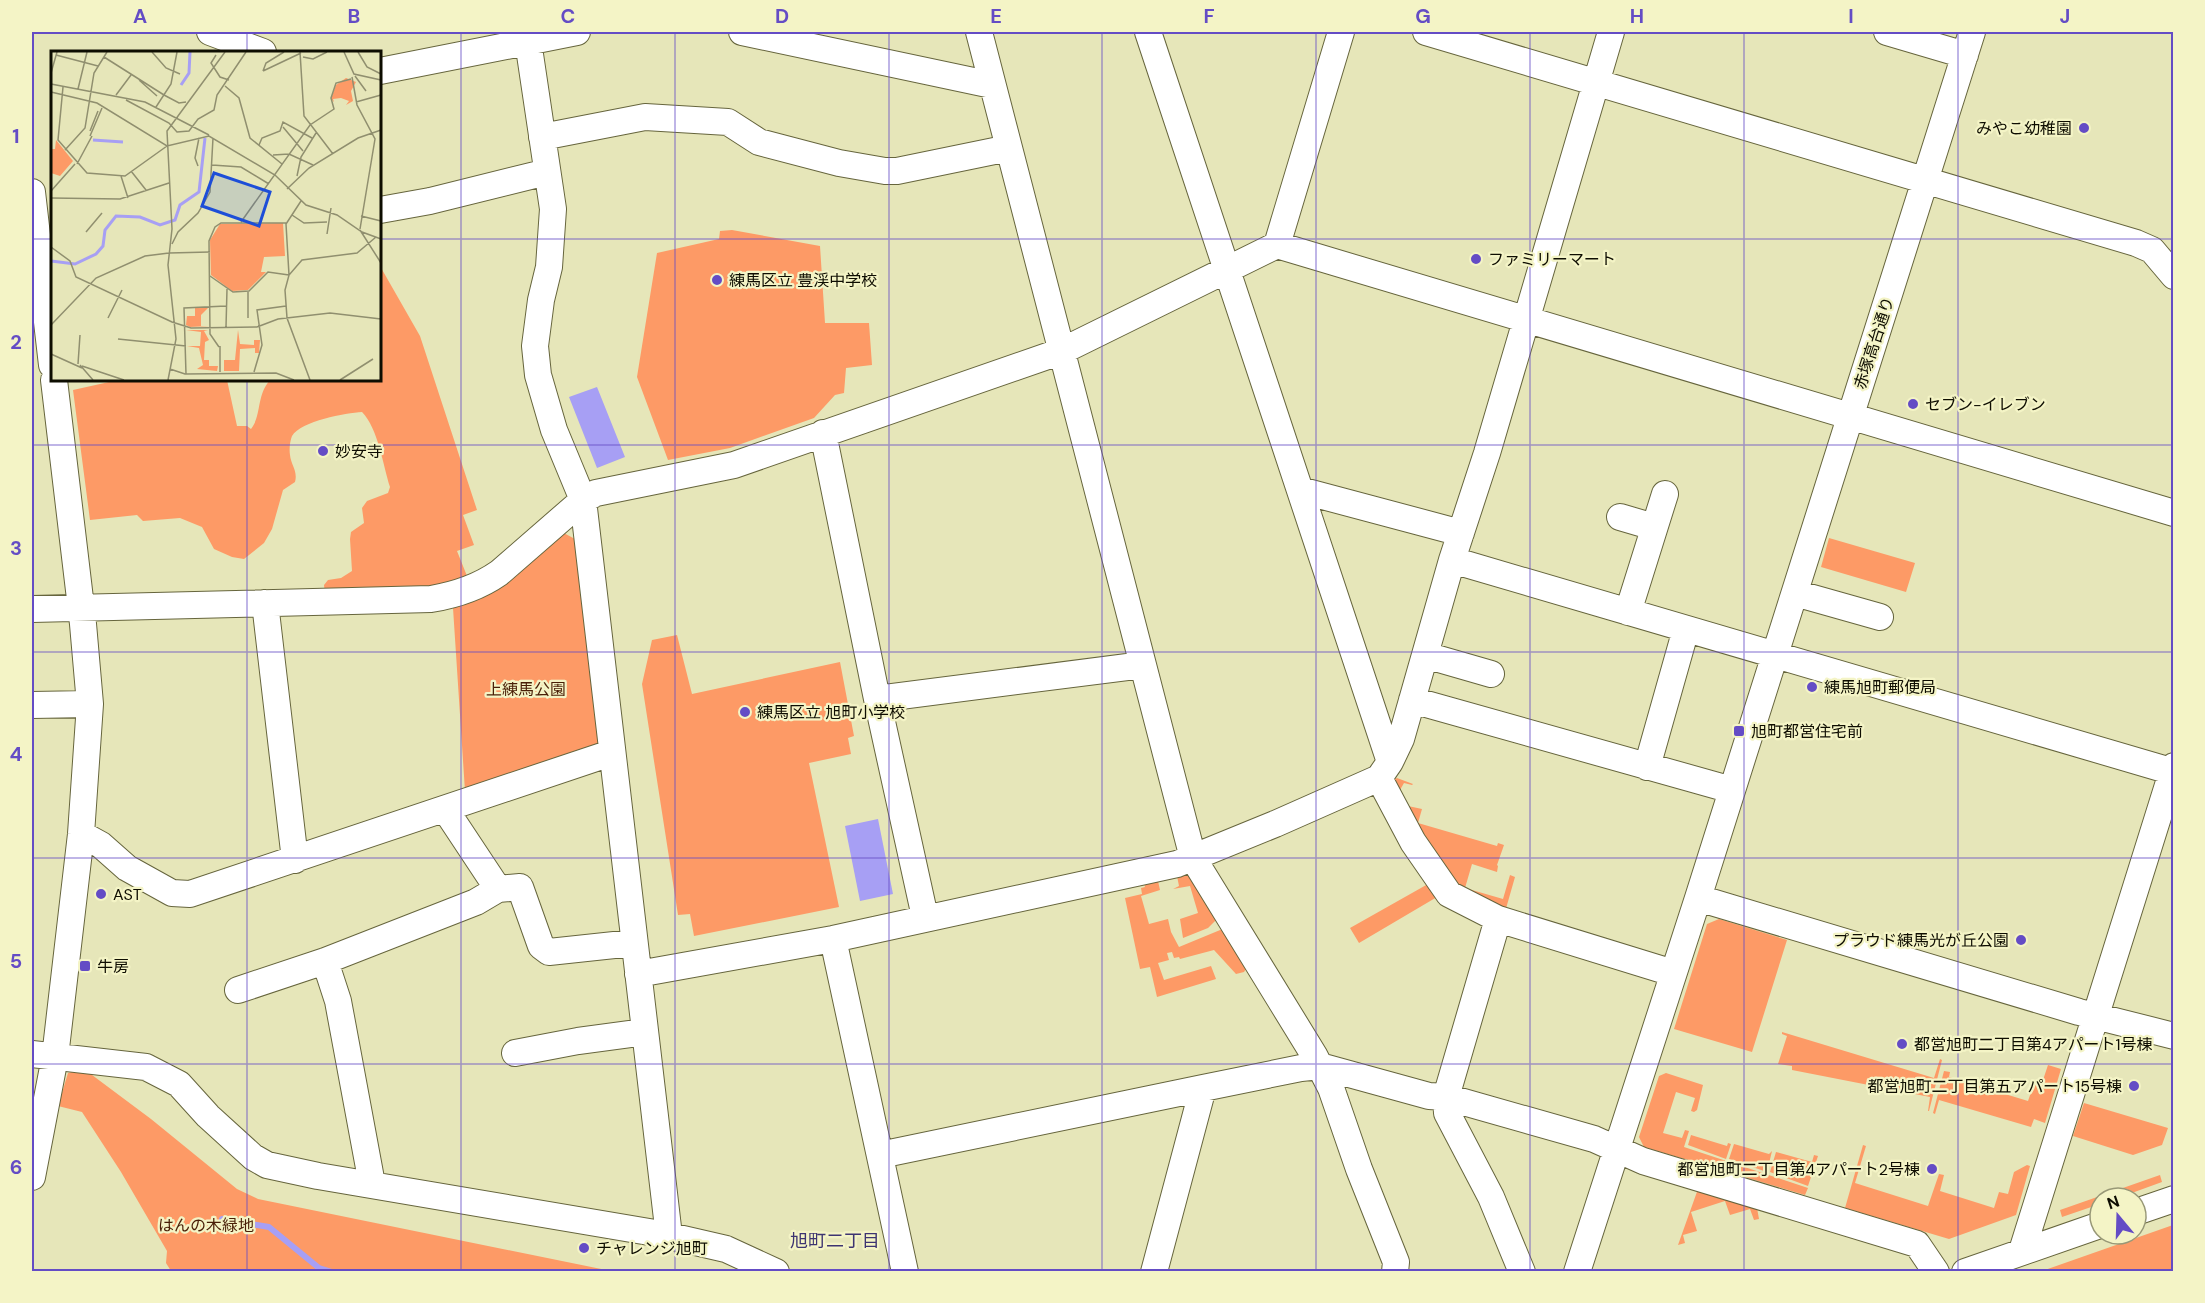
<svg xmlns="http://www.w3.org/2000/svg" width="2205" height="1303" font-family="'DM Sans','Noto Sans JP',sans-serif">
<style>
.green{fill:#fd9a66}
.water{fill:#a79ff4}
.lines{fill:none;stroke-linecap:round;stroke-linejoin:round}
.stream{stroke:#a79ff4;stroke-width:6}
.minor-casing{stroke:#66653d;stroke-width:28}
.minor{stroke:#fff;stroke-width:26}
.grid{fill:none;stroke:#644cc5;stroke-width:1.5;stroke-opacity:0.55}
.poi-dot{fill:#644cc5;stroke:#f4f4c6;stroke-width:2}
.labels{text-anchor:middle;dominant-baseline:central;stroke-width:4.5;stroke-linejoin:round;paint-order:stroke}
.poi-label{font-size:16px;fill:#0e0d01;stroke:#f4f4c6;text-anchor:start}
.street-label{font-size:16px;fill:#0e0d01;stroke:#f4f4c6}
.park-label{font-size:16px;fill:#491f07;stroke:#f4f4c6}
.neighbourhood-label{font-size:18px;fill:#3e3571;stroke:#f4f4c6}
.inset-river{fill:none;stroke:#a79ff4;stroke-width:3}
.inset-road{fill:none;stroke:#908f6f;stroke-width:1.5}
.view{fill:#1d4ed8;fill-opacity:0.15;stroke:#1d4ed8;stroke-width:3}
.inset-edge{fill:none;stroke:#0e0d01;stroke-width:3}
.neatline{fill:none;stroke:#644cc5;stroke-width:2}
.grid-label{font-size:20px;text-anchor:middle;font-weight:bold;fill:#644cc5}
</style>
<rect width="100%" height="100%" fill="#e6e6b9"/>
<path class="green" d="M732 230 820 246 825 323H869L872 365 846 368 844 393 835 395 814 418 730 448 668 460 637 377 657 253 719 239 720 231Z
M380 266 420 336 477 510 463 515 474 545 457 551 469 581 439 589 325 595 324 585 328 580 341 578 352 571 350 539 351 532 364 523 362 508 367 501 388 493 390 487C383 465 378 428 362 412 346 413 301 421 292 436 290 441 289 449 290 455 291 465 298 471 295 482L283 490 272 529 264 543 244 559 232 557 214 549 202 527 180 518 143 521 137 515 90 520 73 390 118 380H227L237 426H247L251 429C262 415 256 396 270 380H380Z
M560 531 575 539 601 740 592 749 465 791 453 608 494 590Z
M1829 538 1915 563 1906 592 1821 567Z
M677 635 692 694 840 662 854 736 848 738 851 754 809 763 839 907 694 936 690 914 678 915 642 684 652 640Z
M1397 778 1413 784 1412 785 1404 783 1400 790 1408 806 1422 809 1418 823 1497 846 1498 843 1504 845 1497 865 1498 866 1497 872 1472 864 1465 888 1503 899 1510 875 1515 877 1505 912 1456 886 1390 782Z
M1183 867 1218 918 1208 928 1183 938 1180 919 1198 913 1190 886 1173 889 1179 886 1177 876 1158 881 1160 890 1141 896 1149 924 1168 919 1171 932 1179 947 1225 928 1249 964 1244 972 1236 974 1214 950 1180 959 1179 957 1174 958 1172 952 1167 953 1169 960 1158 963 1164 980 1211 966 1216 979 1157 997 1150 967 1140 969 1125 898 1142 894 1141 888 1145 887 1142 875Z
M1428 884 1437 897 1359 943 1350 928Z
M1719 919 1787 940 1752 1052 1674 1029 1707 924Z
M1782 1032 1934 1078 1940 1059 1942 1060 1929 1111H1928L1930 1097 1792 1070V1066L1778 1064 1787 1036 1782 1034Z
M2048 1065 2061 1069 2045 1123 2034 1119 2031 1127 1939 1100 1935 1114 1933 1113 1944 1071 1950 1072 1949 1077 2028 1101 2034 1084 2041 1086Z
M84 1069 151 1119 237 1189 258 1199 611 1271H171L166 1263 167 1251 121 1172 82 1112 58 1106 68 1073Z
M1666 1073 1703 1085 1697 1110 1694 1112 1691 1111 1695 1098 1676 1092 1663 1133 1682 1138 1685 1130 1689 1131 1684 1147 1808 1188 1805 1195 1644 1147 1639 1137 1659 1076Z
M2084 1103 2168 1128 2162 1145 2133 1155 2073 1136Z
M1691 1135 1727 1146 1728 1143 1731 1144 1726 1159 1688 1145Z
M1734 1144 1769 1154 1772 1151 1767 1172 1729 1159Z
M1863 1145 1866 1146 1855 1183 1928 1206 1939 1174 1944 1175 1940 1191 1994 1208 1999 1192 2008 1194 2014 1172 2027 1165 2030 1166 2016 1215 1949 1239 1845 1208Z
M1776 1152 1812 1162 1814 1155 1818 1156 1808 1186 1770 1172Z
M2160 1175 2162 1182 2118 1198H2100V1204L2062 1217 2060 1210Z
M1698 1189 1757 1208 1759 1219 1754 1220 1750 1209 1730 1215 1725 1201 1691 1212 1697 1231 1683 1235 1685 1243 1678 1245Z
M2173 1225V1271H2042Z"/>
<path class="water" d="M597 387 625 457 597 468 569 397Z
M878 819 893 894 860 901 845 826Z"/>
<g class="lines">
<path class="stream" d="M222 1219 269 1227 319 1268 332 1272"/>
<g class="minor-casing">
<path id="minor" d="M210 32 263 52
M530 32 528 41 553 209 549 267 541 300 535 346 538 375 554 430 583 500 669 1236
M742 32 992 85
M1426 32 2136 243 2152 250 2174 276
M1887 32 1965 55
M380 71 577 32
M542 137 645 117 728 122 759 142 839 163 885 171H897L1009 148
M32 192 52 365
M380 210 430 201 547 172
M1277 245 2174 513
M823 433 877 699 925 917
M1300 490 1461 533
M1620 517 1654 527
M1452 560 2174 772
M1795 593 1880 617
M265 603 295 860
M32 609 431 599C455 595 479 587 499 573L583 500 596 493 734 465 1062 351 1277 245 1341 32
M1628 612 1665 494
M1425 655 1491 674
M1143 665 1193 858 1314 1055 1331 1088 1359 1169 1396 1262 1395 1272
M877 699 1143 665 979 32
M1412 700 1732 790
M32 705 90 704
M1390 762 1401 739 1452 560 1487 453 1611 32
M1647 767 1686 629
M1379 778 1413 842 1449 894 1498 919 1673 973
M445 809 498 889
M81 834 101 845 127 868 172 893 190 894 611 753
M1698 898 2079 1012 2174 1036
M1498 919 1446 1097 1447 1113 1491 1197 1522 1272
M833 939 905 1272
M325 961 338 1001 372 1184
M638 974 833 939 1177 864 1275 824 1379 778 1390 762 1148 32
M238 990 325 961 476 902 498 889 520 887 541 946 549 952 633 943
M515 1053 578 1041 645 1032
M32 1054 146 1067 179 1084 208 1116 253 1157 267 1165 318 1176 661 1234 726 1249 776 1272
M1203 1088 1301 1068 1320 1066 1429 1096 1446 1097 1594 1139 1643 1161 1917 1244 1936 1272
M880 1155 1203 1088 1154 1272
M32 1177 55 1057 81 834 90 704 83 624 54 380
M2136 1212 2174 1199
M2022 1251 2174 766
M1577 1272 1698 898 1972 32
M1965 1272 2100 1225"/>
</g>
<use href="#minor" class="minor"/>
</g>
<path class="grid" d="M247 32V52M461 32V1272M675 32V1272M889 32V1272M1102 32V1272M1316 32V1272M1530 32V1272M1744 32V1272M1958 32V1272M32 239H52M380 239H2174M247 380V1272M32 445H2174M32 652H2174M32 858H2174M32 1064H2174"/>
<g class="poi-dot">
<circle cx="2084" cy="128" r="6"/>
<circle cx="1476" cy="259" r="6"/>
<circle cx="717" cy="280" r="6"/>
<circle cx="1913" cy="404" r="6"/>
<circle cx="323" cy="451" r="6"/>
<circle cx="1812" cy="687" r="6"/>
<circle cx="745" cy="712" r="6"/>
<rect x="1733" y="725" width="12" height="12" rx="3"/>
<circle cx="101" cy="894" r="6"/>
<circle cx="2021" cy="940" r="6"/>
<rect x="79" y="960" width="12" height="12" rx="3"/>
<circle cx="1902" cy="1044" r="6"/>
<circle cx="2134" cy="1086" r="6"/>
<circle cx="1932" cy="1169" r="6"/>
<circle cx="584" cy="1248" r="6"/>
</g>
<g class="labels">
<g class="poi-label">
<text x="2072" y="128" text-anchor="end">みやこ幼稚園</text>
<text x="1488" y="259">ファミリーマート</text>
<text x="729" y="280">練馬区立 豊渓中学校</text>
<text x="1925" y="404">セブン-イレブン</text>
<text x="335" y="451">妙安寺</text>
<text x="1824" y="687">練馬旭町郵便局</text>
<text x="757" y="712">練馬区立 旭町小学校</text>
<text x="1751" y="731">旭町都営住宅前</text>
<text x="113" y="894">AST</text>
<text x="2009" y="940" text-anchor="end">プラウド練馬光が丘公園</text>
<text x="97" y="966">牛房</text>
<text x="1914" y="1044">都営旭町二丁目第4アパート1号棟</text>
<text x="2122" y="1086" text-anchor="end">都営旭町二丁目第五アパート15号棟</text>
<text x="1920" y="1169" text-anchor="end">都営旭町二丁目第4アパート2号棟</text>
<text x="596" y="1248">チャレンジ旭町</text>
</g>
<g class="street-label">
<text transform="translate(1874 343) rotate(-72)">赤塚高台通り</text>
</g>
<g class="park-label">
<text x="526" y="689">上練馬公園</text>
<text x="206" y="1225">はんの木緑地</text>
</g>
<g class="neighbourhood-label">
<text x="835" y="1241">旭町二丁目</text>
</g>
</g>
<g transform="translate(51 51)">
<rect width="330" height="330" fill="#e6e6b9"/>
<path d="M295 27 305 31 300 40 302 50 295 54 298 50 290 47 282 48 283 51 280 48 285 34ZM5 89 22 110 9 125 0 122V98H4ZM232 172 234 205 213 206 210 221H215L197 239 181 240 160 224 159 189 169 173ZM144 256H158L150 264V275H159L139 276 135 274 136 265H144ZM135 279H157L153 280 158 289 154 291 153 309H158V315H167L166 320 146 318 152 314 148 297 136 295H149L150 281ZM187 279 189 293 203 294V289H209L208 302H204V297L189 298 188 320H173V309H184Z" fill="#fd9a66"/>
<path class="inset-river" d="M130 34 138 22 139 1M42 89 72 91M0 210 24 213 45 203 52 195 54 179 65 165 89 166 109 174 124 169 129 154 148 141 154 87"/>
<path class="inset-road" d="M101 1 115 17 129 23M249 1 253 65 282 103M293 1 303 23 330 29M307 1 316 16 330 23M5 4 47 15M165 4 160 12 169 26 178 29M53 6 113 44 128 52 135 51M252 6 262 8 276 1M212 20 250 2M212 20 215 12 233 1M0 22 6 1M304 25 315 40M301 26 306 54 324 88 309 178M88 29 106 45M0 33 94 51 158 84M174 35 188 47 199 87 231 113M12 36 7 89 36 122 74 125 116 95M27 38 36 1M0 41 46 52 116 95 158 85 224 124 255 154 286 164 311 181 330 188M65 44 80 24M75 49 118 72 126 81 138 80 147 68 163 59 166 44 195 1M305 51 330 44M105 56 120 33 126 1M232 76 252 100M39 80 47 60M39 85 51 57M208 94 211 87 229 80 232 71 261 87M14 99 34 77 43 22 56 1M222 104 238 103 262 114M26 113 41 85M161 114 190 116 218 133M147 115 144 107 148 87M80 120 95 139M70 125 77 147M246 125 250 106 265 82M236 138 258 117 307 87 330 79M0 140 24 113M0 147 69 148 118 132M241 164 253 172 276 171M310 165 330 170M190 171 259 74 283 58 280 47 285 32 300 28M309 179 330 212M35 181 51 162M276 183 280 157M121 193 127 181 147 162 159 141 162 87M0 196 19 210 25 226 121 271 140 277 206 276M118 202 159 201M238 224 235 173 250 150M159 225 182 241 198 240 217 221 238 224M197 240V267M57 267 71 239M0 274 45 227 94 205 118 202M175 276 176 238M206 276 227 268 279 262 330 268M67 288 135 295M169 295V321M168 296 159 283 158 190 164 176 170 172H235M0 303 31 317M27 313 29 284M29 314 42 329M31 315 73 329M119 318 134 323 225 322 243 329M203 321 211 294 206 259 235 255M135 323 133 257 175 255M117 329 125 288 117 214 121 178 116 80 174 1M259 329 236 267 234 239 238 224 251 209 306 202 325 186M289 329 322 308"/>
<path class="view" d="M163 122 219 141 208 175 151 155Z"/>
<rect width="330" height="330" class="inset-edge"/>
</g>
<rect width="2205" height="1303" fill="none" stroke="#f4f4c6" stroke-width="66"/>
<g transform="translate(2118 1216) rotate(341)"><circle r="28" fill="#f4f4c6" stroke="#989877" stroke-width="1.5"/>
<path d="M0-4.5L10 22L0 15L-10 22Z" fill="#644cc5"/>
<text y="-9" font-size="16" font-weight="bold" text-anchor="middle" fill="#0e0d01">N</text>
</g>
<rect x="33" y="33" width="2139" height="1237" class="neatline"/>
<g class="grid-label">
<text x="140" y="23">A</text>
<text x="354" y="23">B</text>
<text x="568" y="23">C</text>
<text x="782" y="23">D</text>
<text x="996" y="23">E</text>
<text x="1209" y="23">F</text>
<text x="1423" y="23">G</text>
<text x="1637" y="23">H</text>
<text x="1851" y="23">I</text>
<text x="2065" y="23">J</text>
<text x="16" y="143">1</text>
<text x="16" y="349">2</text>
<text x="16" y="555">3</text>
<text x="16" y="761">4</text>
<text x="16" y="968">5</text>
<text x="16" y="1174">6</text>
</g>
</svg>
